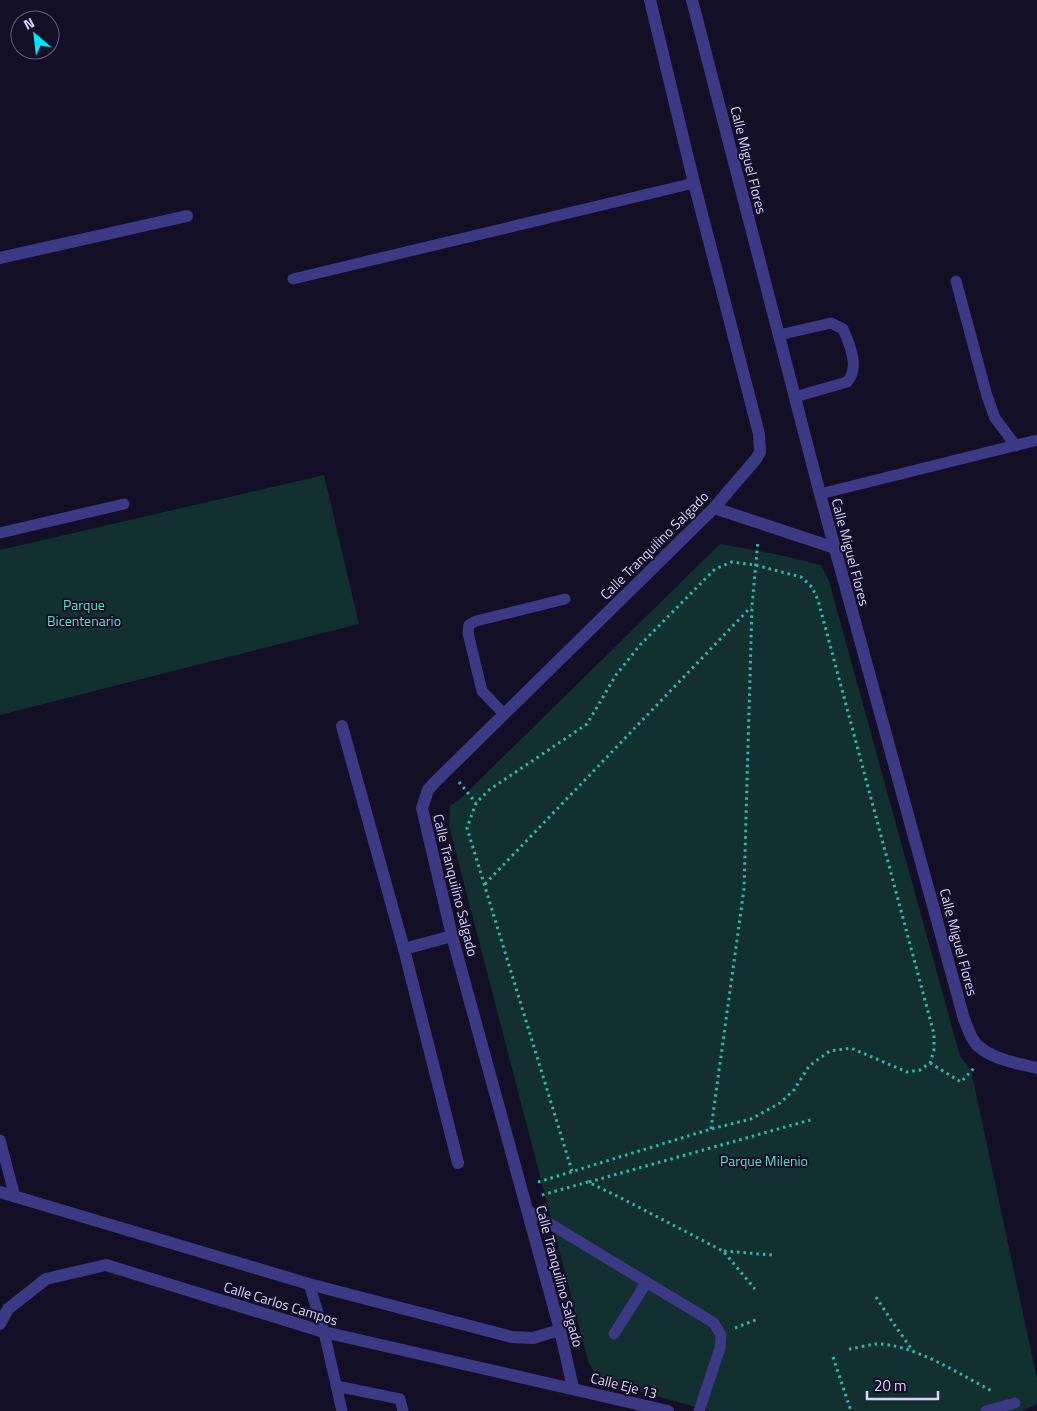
<svg xmlns="http://www.w3.org/2000/svg" width="1037" height="1411" font-family="'Titillium Web',sans-serif">
<style>
.green{fill:#12302f}
.lines{fill:none;stroke-linecap:round;stroke-linejoin:round}
.path{stroke:#2fb8b0;stroke-width:3;stroke-dasharray:2.5 4;stroke-linecap:butt}
.lane{stroke:#3d3a85;stroke-width:11}
.street{stroke:#3d3a85;stroke-width:12}
.labels{text-anchor:middle;dominant-baseline:central;stroke-width:4;stroke-linejoin:round;paint-order:stroke}
.street-label{font-size:14px;fill:#d9d4ff;stroke:#130f26}
.park-label{font-size:14px;fill:#5fe0c0;stroke:#130f26}
</style>
<rect width="100%" height="100%" fill="#130f26"/>
<path class="green" d="M324 475 359 624 0 715V550Z
M720 544 780 555 821 565 829 581 960 1056 971 1070 1037 1379V1404L1022 1411H710L598 1380 588 1361 449 826 450 806 460 799Z"/>
<g class="lines">
<path class="path" d="M459 782 476 803
M485 884 751 607
M930 1063 961 1082 975 1067
M711 1129 744 889 752 606 758 541
M538 1182 711 1129 751 1119 780 1103 794 1090 809 1066 830 1051 851 1048 907 1072 920 1070 930 1063 934 1050V1034L818 600 812 587 801 577 755 565 732 562 715 569 640 645 616 675 587 724 489 790 476 803 467 828 572 1171
M589 1182 814 1119
M542 1195 588 1182 621 1198 723 1251 755 1289
M724 1251 772 1255
M876 1297 891 1320 913 1351
M735 1328 758 1319
M849 1349C857 1348 867 1345 875 1344 912 1343 959 1374 992 1391
M833 1357 851 1411"/>
<path class="lane" d="M293 279 694 183
M956 281 987 396 995 418 1016 446
M779 335 831 323 843 329C850 345 860 368 847 382L795 397
M820 494 1037 440
M0 533 124 504
M503 713 482 691 468 633 469 625 476 621 565 599
M0 1140 15 1197
M527 1210 714 1323 721 1335 720 1348 699 1411
M309 1284 324 1332 342 1411
M614 1334 646 1283
M336 1386 400 1399 403 1411
M986 1411 1015 1403"/>
<path class="street" d="M692 0 820 494 964 1019C968 1028 970 1038 977 1045 993 1060 1017 1063 1037 1068
M0 258 187 216
M714 508 835 548
M342 726 404 949 458 1163
M404 949 452 936
M0 1192 309 1284 512 1337 533 1338 560 1330
M0 1324 8 1309 46 1279 106 1265 324 1332 668 1411
M573 1388 560 1330 452 936 422 808 428 790 434 783 714 508 756 459 760 452 759 434 694 183 650 0"/>
</g>
<g class="labels">
<g class="street-label">
<text transform="translate(749 160) rotate(76)">Calle Miguel Flores</text>
<text transform="translate(654 545) rotate(-45)">Calle Tranquilino Salgado</text>
<text transform="translate(851 552) rotate(75)">Calle Miguel Flores</text>
<text transform="translate(456 885) rotate(76)">Calle Tranquilino Salgado</text>
<text transform="translate(959 942) rotate(75)">Calle Miguel Flores</text>
<text transform="translate(560 1276) rotate(75)">Calle Tranquilino Salgado</text>
<text transform="translate(281 1303) rotate(17)">Calle Carlos Campos</text>
<text transform="translate(624 1385) rotate(14)">Calle Eje 13</text>
</g>
<g class="park-label">
<text x="84" y="604">Parque<tspan x="84" dy="16">Bicentenario</tspan></text>
<text x="764" y="1160">Parque Milenio</text>
</g>
</g>
<g transform="translate(35 35) rotate(332)"><circle r="24" fill="#130f26" stroke="#625e7d"/>
<path d="M0-4L9 19L0 12L-9 19Z" fill="#00e5ff"/>
<text y="-8" font-size="14" font-weight="bold" text-anchor="middle" fill="#d9d4ff">N</text>
</g>
<path d="M867 1391v8h71v-8" fill="none" stroke="#d9d4ff" stroke-width="2.5"/>
<text x="874" y="1391" font-size="15" fill="#d9d4ff" stroke="#130f26" stroke-width="4" paint-order="stroke">20 m</text>
</svg>
